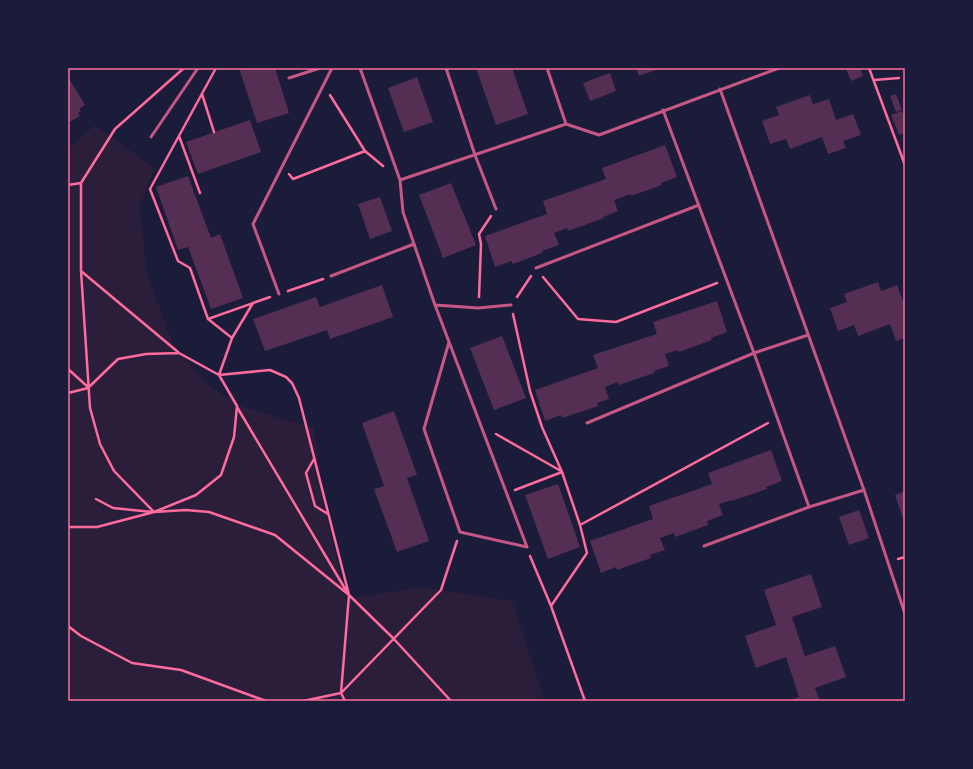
<svg xmlns="http://www.w3.org/2000/svg" width="973" height="769" font-family="'Fira Sans Condensed',sans-serif">
<style>
.green{fill:#2a1e3b}
.building{fill:#542f53}
.lines{fill:none;stroke-linecap:round;stroke-linejoin:round}
.path{stroke:#ff6b9d;stroke-width:2.5}
.service{stroke:#c65784;stroke-width:3}
.neatline{fill:none;stroke:#ff6b9d;stroke-width:1.5}
</style>
<rect width="100%" height="100%" fill="#1b1b3a"/>
<path class="green" d="M95 125 155 168 140 205 146 270 172 342 195 370 214 390 244 407 314 428 323 502 347 599 421 587 512 601 545 701H68V148Z"/>
<path class="building" d="M239 68H275L289 113 257 123Z
M476 68H512L528 114 496 125Z
M636 68H662L639 76Z
M860 68 863 76 851 81 846 69Z
M610 73 616 91 590 101 583 83Z
M68 77 85 105 79 109 81 111 78 113 80 116 68 123Z
M417 77 433 122 404 132 388 88Z
M896 94 902 110 896 112 890 96Z
M810 95 813 104 829 99 836 120 853 114 861 135 843 141 846 148 828 154 822 137 790 149 786 139 770 144 762 121 779 115 776 107Z
M902 111 905 118V133L899 135 891 115Z
M250 120 261 152 198 174 186 142Z
M665 145 677 177 661 183 662 185 631 196V194L614 200 618 211 603 217 604 218 568 231 567 228 554 233 559 245 542 251V253L513 264 511 261 495 267 485 236 547 214 543 201 606 179 602 168Z
M188 176 211 238 220 234 243 298 211 309 188 247 178 250 156 187Z
M451 183 476 245 443 258 419 195Z
M380 197 392 231 370 239 358 204Z
M878 282 881 291 897 285 905 306V338L896 341 890 324 858 336 854 325 838 331 830 308 847 302 844 294Z
M382 285 393 317 330 339 327 330 265 351 253 319 316 297 320 307Z
M717 301 727 332 711 338 712 340 679 352 678 350 665 354 669 366 654 371V373L619 385 618 382 605 387 609 399 597 403 598 406 562 418 561 415 545 421 535 390 598 368 593 355 657 334 653 322Z
M502 336 526 398 494 410 470 348Z
M394 411 417 475 407 478 429 541 397 552 374 489 384 486 362 423Z
M771 450 782 481 766 487 767 489 732 501V500L719 504 723 515 707 521 708 525 675 537 674 533 660 538 665 550 650 555 651 558 617 570 616 567 601 573 590 541 653 519 649 506 712 484 708 473Z
M558 484 580 547 548 559 525 495Z
M905 491V517L903 518 895 495Z
M859 510 869 538 849 545 839 517Z
M811 574 822 607 792 617 805 656 835 646 846 677 815 688 820 701H787L799 697 786 657 756 668 745 636 776 625 764 590Z"/>
<g class="lines">
<path class="path" d="M184 68 115 129 81 183V271L90 408 100 444 114 471 154 512 186 510 209 512 275 535 349 595 393 638 451 701
M216 68 150 189 178 261 190 268 208 319 232 338
M869 68 905 165
M874 80 899 78
M202 94 214 132
M330 95 365 151 383 166
M179 136 200 193
M289 174 293 179 365 151
M68 185 81 183
M81 271 178 352
M543 277 578 319 616 322 717 283
M288 291 323 279
M479 297 481 244 479 234 491 216
M517 297 531 276
M513 314 530 391 542 427 562 472
M208 319 270 297
M68 369 88 387
M68 393 88 388 118 359 146 354 179 353 219 375 270 370 286 377 292 383 299 398 349 595 341 693 303 701
M237 407 347 592
M496 434 561 471
M314 459 306 473 315 506 328 514
M515 490 562 472 580 525 587 553 551 606
M96 499 113 508 152 512
M580 525 768 423
M68 527H97L154 512 196 495 221 475 234 437 237 406 219 375 232 338 253 303
M530 556 551 606 585 701
M898 559 905 557
M68 626 81 636 132 663 181 670 266 701
M345 701 341 693 441 590 457 541"/>
<path class="service" d="M360 68 400 180
M446 68 475 155 496 209
M547 68 566 124
M289 78 320 68
M720 89 864 490 905 614
M663 110 754 353 809 507 864 490
M151 137 198 68
M536 268 699 205
M331 276 414 244
M279 294 253 224 332 68
M435 305 478 308 511 305
M449 342 424 429 460 532 527 547
M587 423 754 353 808 335
M704 546 809 507
M527 547 435 305 403 212 400 180 566 124 599 135 779 68"/>
</g>
<rect width="973" height="769" fill="none" stroke="#1b1b3a" stroke-width="138"/>
<rect x="69" y="69" width="835" height="631" class="neatline"/>
</svg>
